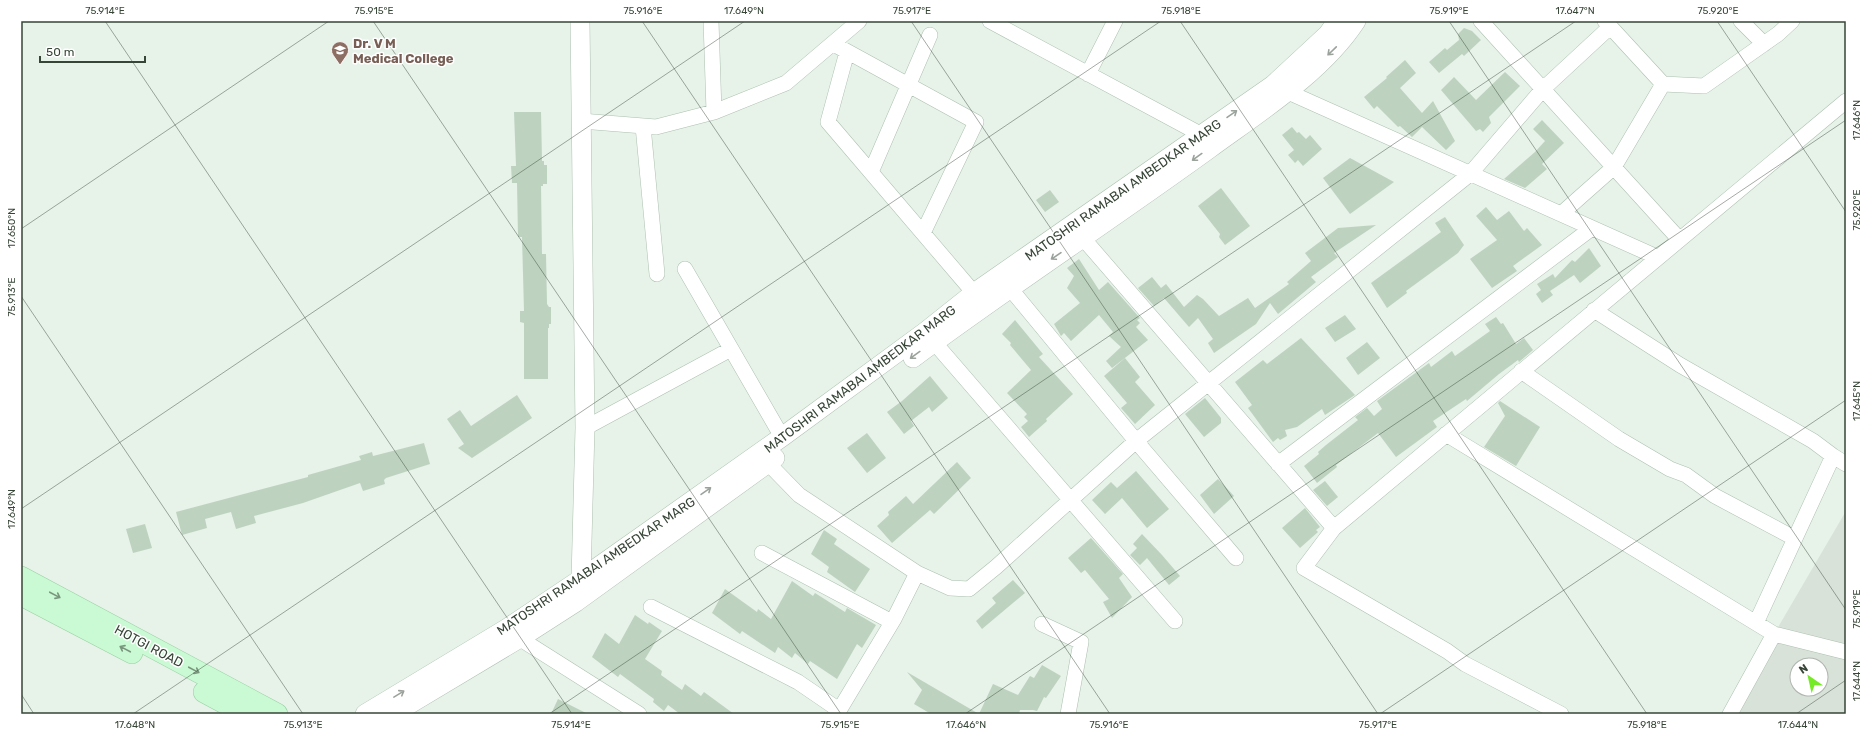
<svg xmlns="http://www.w3.org/2000/svg" width="1867" height="735" font-family="Rubik,sans-serif">
<style>
.industrial{fill:#d9e2d9;fill-rule:evenodd}
.building{fill:#bdd3bf}
.lines{fill:none;stroke-linecap:round;stroke-linejoin:round}
.minor-casing{stroke:#adc0b0;stroke-width:16}
.tertiary-casing{stroke:#adc0b0;stroke-width:20}
.secondary-casing{stroke:#9acfa4;stroke-width:22}
.minor{stroke:#fff;stroke-width:15}
.tertiary{stroke:#fff;stroke-width:19}
.secondary{stroke:#c9fad3;stroke-width:21}
.oneway{stroke:#9ba29b}
.oneway2{stroke:#79967d}
.ticks{fill:none;stroke:#374537;stroke-width:1;stroke-opacity:0.45}
.labels{text-anchor:middle;dominant-baseline:central;stroke-width:3;stroke-linejoin:round;paint-order:stroke}
.education-label{font-size:13px;font-weight:bold;fill:#785e54;stroke:#fff;text-anchor:start}
.street-label{font-size:13px;fill:#374537;stroke:#fff}
.neatline{fill:none;stroke:#374537;stroke-width:1.5}
.ticks-label{font-size:10px;text-anchor:middle;fill:#374537}
</style>
<rect width="100%" height="100%" fill="#e7f2e9"/>
<path class="industrial" d="M1846 511V714H1726L1774 634ZM1797 665H1821V689H1797Z"/>
<path class="building" d="M1464 28 1472 31 1481 40 1464 56 1462 54 1439 73 1429 62 1445 48 1447 50 1459 40 1458 34Z
M1405 60 1416 73 1400 88 1422 113 1433 101 1455 141 1446 150 1422 127 1412 137 1400 126 1398 127 1377 106 1374 109 1364 97 1387 78 1386 77Z
M1505 72 1520 86 1489 117 1491 123 1483 132 1480 129 1476 131 1441 90 1454 77 1476 100Z
M514 112H541L542 161H544V165H547V184H543V186H541L542 254H546L547 304 549 307H551V324H549V328H548V379H524V323L520 322V311H524L522 237H518L517 183H512L511 166H516Z
M1542 120 1564 143 1542 164 1547 169 1525 188 1504 179 1535 152 1545 141 1533 129Z
M1292 127 1297 133 1299 132 1306 139 1310 135 1322 149 1303 166 1298 160 1295 163 1288 155 1294 150 1282 135Z
M1350 158 1394 182 1350 214 1323 178Z
M1221 188 1250 226 1225 245 1219 237 1220 234 1198 206Z
M1050 190 1059 202 1045 212 1036 200Z
M1486 207 1497 220 1509 211 1524 231 1527 228 1542 245 1513 266 1517 271 1492 288 1470 259 1497 240 1476 216Z
M1445 217 1464 245 1458 253 1406 291 1407 293 1387 308 1371 283 1441 232 1435 223Z
M1376 225 1334 253 1338 257 1311 277 1316 282 1278 314 1270 303 1256 324 1214 353 1208 343 1213 339 1198 318 1189 327 1164 298 1154 306 1138 288 1152 277 1161 288 1166 284 1184 307 1197 295 1203 299 1219 316 1248 298 1255 308 1289 284 1287 282 1311 261 1305 253 1338 228Z
M1589 248 1601 266 1580 283 1574 275 1550 291 1553 295 1542 303 1536 294 1541 290 1537 284 1553 274 1555 278 1572 260 1575 262Z
M1079 259 1099 290 1108 282 1140 318 1137 320 1140 323 1136 327 1148 340 1112 368 1106 361 1121 347 1109 336 1113 332 1099 315 1071 341 1064 333 1061 336 1054 324 1080 303 1067 288 1074 276 1067 268Z
M1345 315 1356 329 1335 342 1325 328Z
M1496 317 1501 324 1503 323 1516 344 1524 338 1533 350 1519 362 1518 360 1499 374 1467 401 1466 399 1433 421 1437 427 1396 457 1378 433 1336 465 1337 467 1317 483 1304 466 1319 454 1318 452 1326 445 1358 420 1355 417 1367 408 1374 416 1382 409 1377 401 1429 363 1431 367 1452 351 1455 356 1490 331 1485 324Z
M1015 320 1043 354 1039 357 1073 394 1046 419 1047 421 1029 437 1021 427 1028 421 1024 417 1027 414 1007 393 1031 370 1010 345 1011 343 1002 334Z
M1301 338 1355 395 1325 415 1322 409 1297 427 1285 430 1287 436 1280 440 1278 438 1273 442 1248 408 1252 405 1235 382 1263 360 1267 364Z
M1367 342 1380 358 1358 375 1346 358Z
M1125 358 1140 377 1135 382 1155 405 1135 424 1121 408 1127 403 1104 376Z
M930 376 948 398 932 412 929 407 911 421 914 426 904 434 887 412 902 401Z
M517 395 532 418 472 458 458 448 464 444 447 419 460 410 471 426Z
M1205 398 1221 418V423L1204 437 1185 414Z
M1500 401 1540 427 1516 466 1484 447 1505 416 1498 403Z
M867 433 886 458 867 473 847 448Z
M424 443 430 464 386 478 384 480 385 484 363 491 360 483 303 503 254 516 256 523 236 529 231 512 205 519 207 528 182 535 176 512 308 477V475L361 460 359 456 372 452 373 456Z
M957 462 971 478 934 514 930 510 892 543 877 526 889 515 888 512 906 496 913 504Z
M1136 471 1169 509 1147 528 1122 498 1105 514 1092 500 1111 482 1117 488Z
M1218 479 1234 496 1214 514 1200 495Z
M1325 481 1338 497 1327 506 1313 490Z
M1305 508 1320 527 1316 530 1318 532 1300 548 1282 528Z
M145 524 152 548 133 553 126 529Z
M824 530 837 539 834 544 870 569 855 592 827 572 829 567 811 554Z
M1142 534 1162 555 1180 576 1169 585 1147 558 1140 565 1130 555 1137 548 1133 544Z
M1091 538 1123 574 1119 578 1132 597 1112 618 1103 602 1109 599 1085 570 1081 573 1068 558Z
M1013 580 1025 593 982 629 976 621 996 603 992 598Z
M792 581 813 596 815 593 845 612 847 608 876 625 862 648 857 644 837 679 810 661 808 664 795 653 792 658 778 647 775 653 742 631 740 634 712 613 725 589 757 612 758 609 771 619Z
M635 615 648 624 649 622 662 631 645 659 662 671 661 675 682 690 685 684 701 696 704 692 734 714H680L668 705 664 711 653 702 654 699 620 674 618 677 592 657 605 633 619 644Z
M1042 665 1061 676 1046 698 1044 697 1037 711 1033 710H1020L1019 714H931L914 704 922 690 907 672 979 714 993 684 1018 695 1030 676 1034 678Z
M558 699 588 714H551Z"/>
<g class="lines">
<g class="minor-casing">
<path id="minor" d="M711 21 714 112
M990 21 1202 135
M1481 21 1679 239
M1605 21 1663 84 1704 86 1778 34 1792 21
M1741 21 1764 44
M839 47 976 122 923 233
M847 52 828 122 974 293
M1088 74 1115 21
M1279 88 1657 257
M581 121 656 127 714 112 786 83 859 21
M643 126 657 274
M871 172 930 35
M1561 214 1614 167 1663 84
M1075 229 1334 528
M685 269 782 437
M1004 281 1136 441 1236 558
M1594 310 1680 365 1813 441 1833 456 1846 464
M927 334 1175 621
M1521 371 1619 439 1670 469 1686 475 1715 496 1794 538
M585 428 731 349
M1446 434 1774 634 1846 652
M760 455 799 495 917 573 894 619 837 714
M1278 464 1592 228
M762 553 892 622
M917 573 950 588 969 589 996 567 1136 441 1470 174 1543 89 1610 27
M651 607 798 682 839 710
M1756 623 1833 456
M1042 624 1081 642 1068 714
M511 633 639 714
M1561 714 1465 664 1447 651 1304 568 1334 528 1846 101
M1730 714 1774 634"/>
</g>
<g class="tertiary-casing">
<path id="tertiary" d="M580 21 585 428 581 579
M913 358C1010 286 1111 220 1209 149 1258 113 1322 73 1356 21
M365 714 506 629 581 579 782 437 925 332 974 293 1273 85 1328 34 1337 21
M393 714 520 638 576 602 775 458"/>
</g>
<g class="secondary-casing">
<path id="secondary" d="M21 577 277 714
M21 595 132 653
M204 692 245 714"/>
</g>
<use href="#minor" class="minor"/>
<use href="#tertiary" class="tertiary"/>
<use href="#secondary" class="secondary"/>
</g>
<defs><path id="oneway-shaft" d="M-6 0H5M1.5-3L5.5 0L1.5 3" fill="none" stroke-width="1.6" stroke-linecap="round" stroke-linejoin="round"/></defs>
<g class="oneway">
<use href="#oneway-shaft" transform="translate(1332 51) rotate(136)"/>
<use href="#oneway-shaft" transform="translate(1232 114) rotate(-35)"/>
<use href="#oneway-shaft" transform="translate(1197 157) rotate(144)"/>
<use href="#oneway-shaft" transform="translate(1056 256) rotate(146)"/>
<use href="#oneway-shaft" transform="translate(915 355) rotate(144)"/>
<use href="#oneway-shaft" transform="translate(706 491) rotate(-35)"/>
<use href="#oneway-shaft" transform="translate(399 694) rotate(-31)"/>
</g>
<g class="oneway2">
<use href="#oneway-shaft" transform="translate(55 595) rotate(28)"/>
<use href="#oneway-shaft" transform="translate(125 649) rotate(-152)"/>
<use href="#oneway-shaft" transform="translate(194 670) rotate(28)"/>
</g>
<path class="ticks" d="M105 21 572 714M373 21 841 714M642 21 1110 714M911 21 1378 714M1180 21 1647 714M1449 21 1846 610M1717 21 1846 212M21 229 329 21M21 296 303 714M21 509 745 21M21 694 34 714M133 714 1161 21M549 714 1576 21M965 714 1846 120M1380 714 1846 400M1796 714 1846 680"/>
<defs>
<g id="university-pin" transform="scale(0.9)"><path d="M0 17L-7.5 6A9.5 9.5 0 1 1 7.5 6Z" fill="#8d6e63" stroke="#fff"/><path d="M0-5L7-2L0 1L-7-2ZM-4 1L0 2.5L4 1V4Q0 6-4 4Z" fill="#fff"/></g>
</defs>
<g fill-rule="evenodd">
<use href="#university-pin" x="340" y="50"/>
</g>
<g class="labels">
<g class="education-label">
<text x="353" y="43">Dr. V M<tspan x="353" dy="15">Medical College</tspan></text>
</g>
<g class="street-label">
<text transform="translate(1123 190) rotate(-35)">MATOSHRI RAMABAI AMBEDKAR MARG</text>
<text transform="translate(860 379) rotate(-37)">MATOSHRI RAMABAI AMBEDKAR MARG</text>
<text transform="translate(596 566) rotate(-34)">MATOSHRI RAMABAI AMBEDKAR MARG</text>
<text transform="translate(149 646) rotate(28)">HOTGI ROAD</text>
</g>
</g>
<rect width="1867" height="735" fill="none" stroke="#ffffff" stroke-width="44"/>
<g transform="translate(1809 677) rotate(326)"><circle r="19" fill="#ffffff" stroke="#afb5af"/>
<path d="M0-3L7 15L0 10L-7 15Z" fill="#76ea27"/>
<text y="-6" font-size="11" font-weight="bold" text-anchor="middle" fill="#374537">N</text>
</g>
<path d="M40 56v6h105v-6" fill="none" stroke="#374537" stroke-width="2"/>
<text x="46" y="56" font-size="12" fill="#374537" stroke="#ffffff" stroke-width="3" paint-order="stroke">50 m</text>
<rect x="22" y="22" width="1823" height="691" class="neatline"/>
<g class="ticks-label">
<text x="105" y="14">75.914°E</text>
<text x="374" y="14">75.915°E</text>
<text x="643" y="14">75.916°E</text>
<text x="744" y="14">17.649°N</text>
<text x="912" y="14">75.917°E</text>
<text x="1181" y="14">75.918°E</text>
<text x="1449" y="14">75.919°E</text>
<text x="1575" y="14">17.647°N</text>
<text x="1718" y="14">75.920°E</text>
<text transform="translate(1856 120) rotate(-90)" y="4">17.646°N</text>
<text transform="translate(1856 210) rotate(-90)" y="4">75.920°E</text>
<text transform="translate(11 228) rotate(-90)" y="4">17.650°N</text>
<text transform="translate(11 297) rotate(-90)" y="4">75.913°E</text>
<text transform="translate(1856 401) rotate(-90)" y="4">17.645°N</text>
<text transform="translate(11 509) rotate(-90)" y="4">17.649°N</text>
<text transform="translate(1856 609) rotate(-90)" y="4">75.919°E</text>
<text transform="translate(1856 681) rotate(-90)" y="4">17.644°N</text>
<text x="135" y="728">17.648°N</text>
<text x="303" y="728">75.913°E</text>
<text x="571" y="728">75.914°E</text>
<text x="840" y="728">75.915°E</text>
<text x="966" y="728">17.646°N</text>
<text x="1109" y="728">75.916°E</text>
<text x="1378" y="728">75.917°E</text>
<text x="1647" y="728">75.918°E</text>
<text x="1798" y="728">17.644°N</text>
</g>
</svg>
